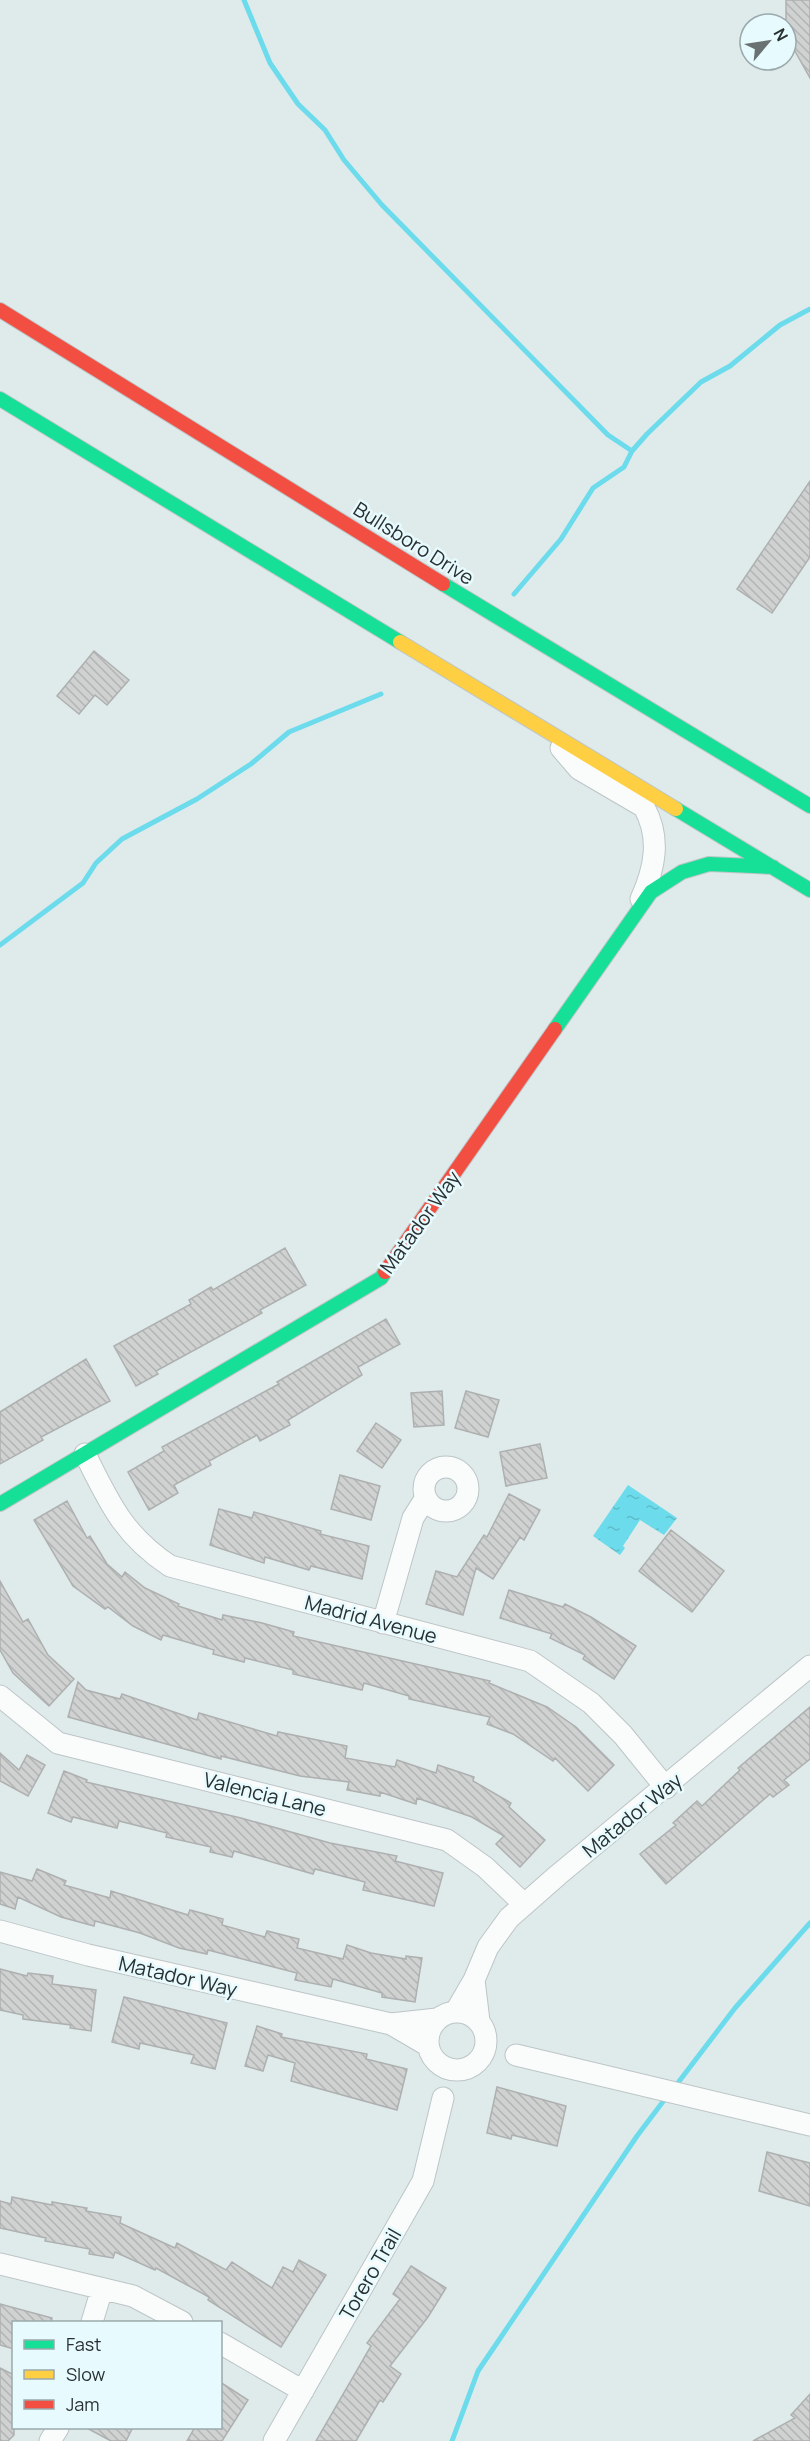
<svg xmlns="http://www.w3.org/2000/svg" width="810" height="2441" font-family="Manrope,sans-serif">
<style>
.water{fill:url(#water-ripples)}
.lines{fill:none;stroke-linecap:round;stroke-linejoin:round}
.stream{stroke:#6cdbeb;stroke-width:5}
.building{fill:url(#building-back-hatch);stroke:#aeb0b0;stroke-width:1.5}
.street-casing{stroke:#bdc5c6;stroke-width:23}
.fast-casing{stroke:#bdc5c6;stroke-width:16}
.slow-casing{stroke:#bdc5c6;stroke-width:16}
.jam-casing{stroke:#bdc5c6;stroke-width:16}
.street{stroke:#fafcfc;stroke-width:21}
.fast{stroke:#16e098;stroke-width:14}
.slow{stroke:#ffcf43;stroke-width:14}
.jam{stroke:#f24e42;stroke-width:14}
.labels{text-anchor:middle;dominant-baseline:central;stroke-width:5;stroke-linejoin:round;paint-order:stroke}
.street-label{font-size:20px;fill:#293031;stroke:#e7fafe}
</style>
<defs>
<pattern id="water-ripples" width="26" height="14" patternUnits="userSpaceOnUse" patternTransform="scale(1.5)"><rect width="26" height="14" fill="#6cdbeb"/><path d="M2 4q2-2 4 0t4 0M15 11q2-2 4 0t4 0" fill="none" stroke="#5ebcca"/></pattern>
<pattern id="building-back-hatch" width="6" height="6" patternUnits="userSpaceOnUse" patternTransform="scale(1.5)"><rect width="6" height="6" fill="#d0d2d1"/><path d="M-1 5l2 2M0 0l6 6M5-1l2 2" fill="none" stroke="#b3b5b4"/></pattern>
</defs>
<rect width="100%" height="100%" fill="#dfeaeb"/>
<path class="water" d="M628 1485 677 1518 664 1535 640 1520 623 1546 625 1548 620 1555 593 1536Z"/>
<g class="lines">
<path class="stream" d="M244 0 270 63 298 104 325 130 344 160 382 205 608 435 632 451
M514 594 561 539 593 488 624 467 632 451 647 434 701 382 730 366 780 325 810 309
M0 945 83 883 96 863 122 839 197 799 251 764 289 732 381 694
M674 2088 735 2008 810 1923
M452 2441 478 2371 637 2136 668 2095"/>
</g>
<path class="building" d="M786 0H810V78L786 35Z
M810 481V557L772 613 737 589Z
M94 651 129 680 107 705 95 695 79 714 57 696Z
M285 1248 306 1285 260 1310 262 1313 156 1371 158 1374 136 1386 114 1346 191 1304 189 1300 211 1287 213 1290Z
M386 1319 400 1344 358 1367 362 1375 288 1420 290 1425 260 1441 257 1435 209 1461 211 1465 174 1485 178 1493 149 1510 128 1472 164 1451 162 1447 279 1384 277 1382Z
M86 1359 110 1401 41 1437 43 1440 0 1464V1412Z
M442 1391 444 1425 414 1427 411 1393Z
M466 1391 499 1400 488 1437 455 1428Z
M376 1423 401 1440 382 1468 357 1451Z
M540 1444 547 1478 506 1486 500 1452Z
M340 1475 380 1486 371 1520 331 1509Z
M509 1494 540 1510 524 1540 520 1537 493 1579 476 1568 463 1615 426 1604 436 1571 457 1577 484 1535 487 1537Z
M67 1501 87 1538 90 1536 107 1564 122 1577 125 1572 145 1588 179 1604 178 1606 222 1620 223 1615 262 1623 294 1632 293 1636 490 1681 489 1683 547 1707 576 1727 614 1765 588 1791 555 1758 553 1761 513 1734 487 1724 490 1717 409 1699V1696L364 1683 362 1690 293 1674V1670L245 1658 244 1662 213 1654 214 1650 163 1635 161 1640 133 1626 108 1607 105 1609 73 1586 34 1520Z
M219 1509 252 1518 254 1512 321 1531 320 1534 369 1546 362 1579 311 1566 309 1570 265 1557 264 1563 210 1545Z
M671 1530 724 1571 692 1612 639 1571Z
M0 1581 23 1622 28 1619 48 1655 74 1679 49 1706 13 1673 0 1650Z
M509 1590 563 1607 565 1604 591 1617 636 1646 614 1679 583 1659 585 1655 550 1638 552 1634 500 1618Z
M78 1682 86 1690 120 1699 122 1694 197 1720 199 1713 277 1736 278 1732 347 1746 345 1758 395 1767 397 1760 436 1773 438 1765 474 1777 473 1781 511 1803 509 1807 545 1840 520 1867 496 1844 504 1836 472 1817 417 1798 416 1804 380 1792V1796L347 1790 349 1782 300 1776 221 1756V1759L68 1717Z
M810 1707V1759L784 1780 789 1785 773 1797 770 1794 666 1884 640 1854 676 1825 673 1823 697 1801 702 1806 740 1770 738 1768Z
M0 1753 19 1770 27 1755 45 1765 28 1796 0 1781Z
M64 1771 87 1780 86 1782 241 1818 330 1843 397 1856 395 1861 443 1873 434 1906 363 1890 365 1882 315 1869 313 1874 234 1851 232 1857 210 1852 211 1847 166 1837 167 1833 119 1821 117 1828 73 1817 71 1822 48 1813Z
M37 1869 66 1881 64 1885 110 1898 111 1891 188 1915 190 1910 223 1919 222 1925 265 1937 267 1931 299 1939 297 1948 343 1959 347 1945 371 1953 406 1959V1956L422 1958 415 2002 382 1997V1993L333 1979 331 1987 295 1980 297 1973 208 1950 207 1954 179 1948 140 1933 95 1921 94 1926 61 1917 18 1897 15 1909 0 1904V1872L32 1881Z
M0 1969 27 1976 28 1973 53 1976 52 1984 96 1990 91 2031 70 2028 71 2025 23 2019V2015L0 2010Z
M124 1997 227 2023 215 2069 191 2063 194 2055 140 2043 139 2049 112 2042Z
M257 2026 282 2034 281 2037 367 2054 366 2059 407 2069 397 2110 291 2081 295 2063 268 2055 263 2071 245 2066Z
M497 2087 566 2106 557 2146 512 2135 511 2139 487 2133Z
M767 2152 810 2163V2206L759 2191Z
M12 2197 52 2205V2202L87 2208 86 2211 121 2217 120 2223 175 2248 177 2243 226 2270 232 2262 272 2288 283 2267 293 2272 299 2260 326 2275 281 2347 208 2300 209 2297 156 2268 155 2270 115 2252 113 2258 89 2254 90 2249 45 2241 46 2238 0 2228V2201L11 2204Z
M411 2266 446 2288 428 2317 390 2366 401 2374 383 2402 380 2400 356 2441H316L371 2346 367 2343 400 2299 393 2294Z
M0 2304 52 2318 51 2322H14V2349L0 2345Z
M0 2368 14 2375V2435L8 2441H0Z
M220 2382 248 2400 222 2441H187L195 2427H220Z
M810 2394V2441H753L795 2418 791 2415Z
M85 2427H133L126 2441H111Z"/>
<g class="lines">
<g class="street-casing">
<path id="street" d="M561 748 579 769 644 807C661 838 655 868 641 899
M85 1454C109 1502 123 1535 170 1566L530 1661 591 1703 623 1735 666 1788
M424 1489a22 22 0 1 1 44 0a22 22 0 1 1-44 0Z
M383 1623 413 1518 425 1499
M0 1696 58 1743 447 1840 485 1867 524 1904
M0 1931 88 1955 391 2024
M474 1980 488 1947 509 1918 558 1875 810 1666
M456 2011 474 1980 479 2021
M428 2041a29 29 0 1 1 58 0a29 29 0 1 1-58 0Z
M427 2045 391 2024 437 2019
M516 2055 810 2125
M0 2264 133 2296 182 2322
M92 2322 102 2289
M220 2343 303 2391
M50 2441 58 2428
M274 2441 423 2181 443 2098"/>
</g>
<g class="fast-casing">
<path id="fast" d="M0 399 400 642
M443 584 810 806
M676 809 810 890
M555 1029 651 892 682 872 709 864 773 867
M0 1504 381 1278 385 1272"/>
</g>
<g class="slow-casing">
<path id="slow" d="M400 642 676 809"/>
</g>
<g class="jam-casing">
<path id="jam" d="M0 310 443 584
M385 1272 555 1029"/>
</g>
<use href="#street" class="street"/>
<use href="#fast" class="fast"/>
<use href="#slow" class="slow"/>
<use href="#jam" class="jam"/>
</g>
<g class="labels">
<g class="street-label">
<text transform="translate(414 543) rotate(32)">Bullsboro Drive</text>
<text transform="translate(420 1222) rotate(-54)">Matador Way</text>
<text transform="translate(371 1619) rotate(15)">Madrid Avenue</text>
<text transform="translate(265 1794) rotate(14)">Valencia Lane</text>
<text transform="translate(632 1815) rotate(-39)">Matador Way</text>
<text transform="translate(178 1976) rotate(13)">Matador Way</text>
<text transform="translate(370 2274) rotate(-60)">Torero Trail</text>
</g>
</g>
<rect x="12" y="2321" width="210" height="108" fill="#e7fafe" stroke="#9ba9ac" stroke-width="1.5"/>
<rect x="24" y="2340" width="30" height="9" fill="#16e098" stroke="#9ba9ac" stroke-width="1.5"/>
<text x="66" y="2351" font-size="18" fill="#293031">Fast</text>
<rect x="24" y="2370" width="30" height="9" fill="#ffcf43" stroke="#9ba9ac" stroke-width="1.5"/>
<text x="66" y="2381" font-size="18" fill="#293031">Slow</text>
<rect x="24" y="2400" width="30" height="9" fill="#f24e42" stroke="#9ba9ac" stroke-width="1.5"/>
<text x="66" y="2411" font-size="18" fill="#293031">Jam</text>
<g transform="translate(768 42) rotate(61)"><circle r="28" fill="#e7fafe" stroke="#9ba9ac" stroke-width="1.5"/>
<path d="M0-4.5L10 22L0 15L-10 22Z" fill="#697172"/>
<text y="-9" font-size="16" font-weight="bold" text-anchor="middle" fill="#293031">N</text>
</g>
</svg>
